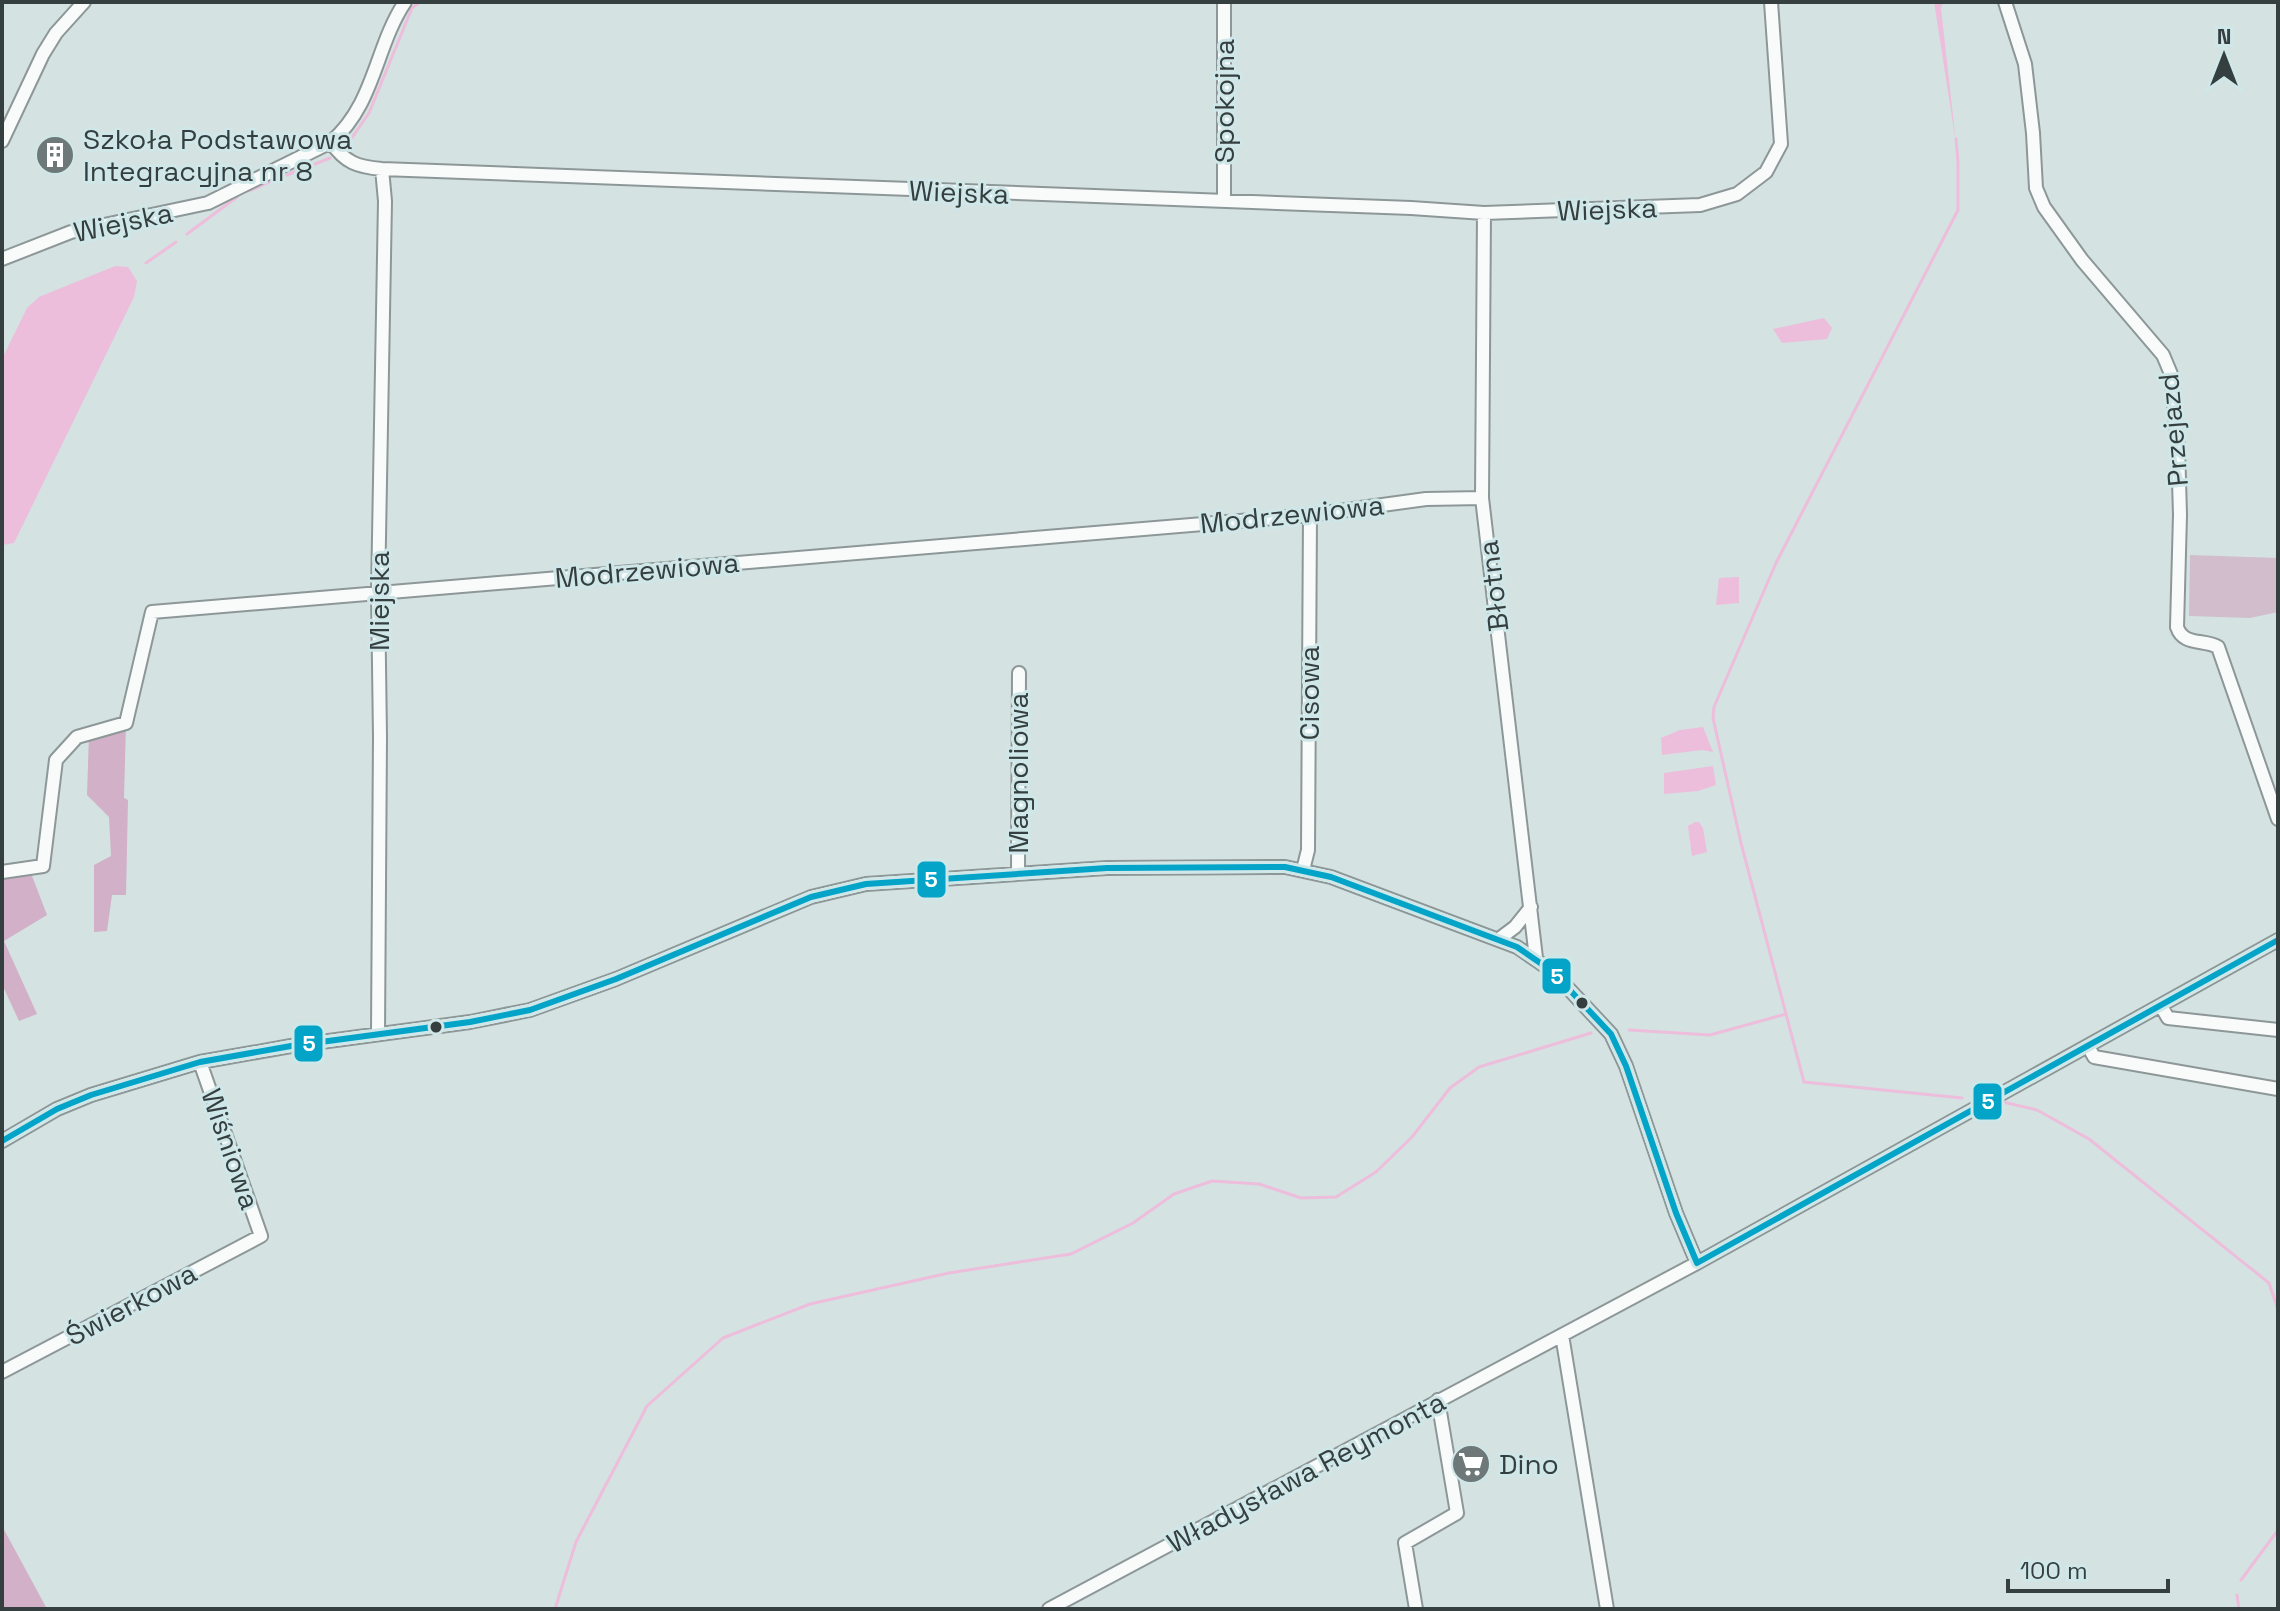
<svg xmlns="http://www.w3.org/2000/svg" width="2280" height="1611" font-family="'Space Grotesk',sans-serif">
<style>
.green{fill:#d1bdcc}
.forest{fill:#d1b0c8}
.water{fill:#edbddc}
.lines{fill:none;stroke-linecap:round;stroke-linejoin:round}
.stream{stroke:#edbddc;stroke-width:3}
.street-casing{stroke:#8d9797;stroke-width:16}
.street{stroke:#f9fbfb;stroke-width:12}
.bus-1-casing{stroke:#cfe7e8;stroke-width:12}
.bus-1{stroke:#03a4c7;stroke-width:6}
.bus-dot{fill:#363f3f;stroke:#cfe7e8;stroke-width:3}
.labels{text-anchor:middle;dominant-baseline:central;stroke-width:6;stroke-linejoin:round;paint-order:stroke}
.street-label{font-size:28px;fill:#363f3f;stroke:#cfe7e8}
.poi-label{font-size:28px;fill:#363f3f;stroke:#cfe7e8;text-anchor:start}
.line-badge{stroke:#cfe7e8;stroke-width:3}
.badge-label{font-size:22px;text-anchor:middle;font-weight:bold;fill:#fff}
</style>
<rect width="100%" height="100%" fill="#d5e2e2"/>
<path class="green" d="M2190 555 2278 558V612L2250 618 2189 616Z"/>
<path class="forest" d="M126 723 124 798 128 800 126 895H112L107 931 94 932V865L111 856 109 817 87 795 89 734Z
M29 868 47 915 4 941 37 1014 19 1021 2 984V872Z
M2 1526 47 1609H2Z"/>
<path class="water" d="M1934 2H1943L1941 8 1956 143Z
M115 266 128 267 137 281 134 297 14 543 2 545V359L27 308 39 297Z
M1824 318 1832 328 1827 339 1782 343 1773 329Z
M1739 577V603L1716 605 1719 578Z
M1703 727 1713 752 1702 750 1662 755 1661 738 1680 730Z
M1713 766 1716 785 1698 791 1664 794V773Z
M1695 822H1699L1703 828 1707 852 1692 856 1688 826Z"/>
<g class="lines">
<path class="stream" d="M349 142 369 113 412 8 420 2
M287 175 330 158
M249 191 276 179
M187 234 237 197
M146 263 176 242
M1786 1014 1804 1082 1962 1098
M1629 1030 1710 1035 1786 1014 1741 843 1713 718 1714 707 1776 563 1958 210V162L1956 139
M2003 1102 2037 1110 2089 1139 2269 1283 2278 1310
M2241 1580 2278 1530
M2237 1595 2239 1609
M555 1609 576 1542 647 1406 723 1338 810 1304 949 1273 1071 1254 1133 1223 1174 1194 1212 1181 1259 1184 1301 1198 1336 1197 1376 1172 1412 1137 1450 1088 1479 1067 1591 1033"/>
<g class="street-casing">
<path id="street" d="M2005 2 2025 64 2033 133 2036 188 2044 207 2082 260 2163 355 2171 374 2178 445 2180 515 2177 627C2183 646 2204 639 2218 647L2278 819
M2 141 43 54 56 33 84 2
M331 142C375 104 375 47 405 2
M1224 201V2
M1484 213 1482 498 1536 958
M2 259 71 232 208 203 331 142C345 163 358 167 382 169L1411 208 1484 213 1700 205 1737 194 1766 172 1781 144 1771 2
M1303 870 1308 850 1310 515
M2 872 43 866 56 760 77 737 126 723 152 612 1310 515 1426 499 1482 498
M1018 873 1019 673
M1499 939 1515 927 1531 907
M2161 1006 2168 1018 2278 1030
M378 1034 380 737 378 593 385 201 382 169
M2088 1046 2094 1057 2278 1089
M2 1141 57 1109 91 1095 200 1062 291 1046 470 1022 530 1010 616 979 811 897 866 884 1107 868 1285 867 1331 877 1517 947 1552 971 1611 1034 1626 1066 1676 1213 1697 1263
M1562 1335 1607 1609
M2 1372 261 1236 200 1062
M1049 1609 1697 1263 2278 940
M1416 1609 1405 1543 1457 1513 1438 1400"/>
</g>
<use href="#street" class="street"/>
<g class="bus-1-casing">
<path id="bus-1" d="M2 1141 57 1109 91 1095 200 1062 291 1046 470 1022 530 1010 616 979 811 897 866 884 1107 868 1285 867 1331 877 1517 947 1552 971 1611 1034 1626 1066 1676 1213 1697 1263
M1697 1263 2278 940"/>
</g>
<use href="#bus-1" class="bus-1"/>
</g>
<defs>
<g id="building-disc" transform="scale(2)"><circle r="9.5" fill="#6e7878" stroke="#cfe7e8"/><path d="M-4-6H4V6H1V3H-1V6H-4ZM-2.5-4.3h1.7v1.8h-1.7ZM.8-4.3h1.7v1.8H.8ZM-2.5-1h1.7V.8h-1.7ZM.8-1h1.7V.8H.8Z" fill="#fff"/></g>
<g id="supermarket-disc" transform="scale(2)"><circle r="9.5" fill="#6e7878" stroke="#cfe7e8"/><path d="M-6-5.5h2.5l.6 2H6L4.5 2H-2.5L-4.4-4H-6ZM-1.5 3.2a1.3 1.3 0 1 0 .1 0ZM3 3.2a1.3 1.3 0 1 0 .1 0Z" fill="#fff"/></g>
</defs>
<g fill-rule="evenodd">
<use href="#building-disc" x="55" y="155"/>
<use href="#supermarket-disc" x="1471" y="1464"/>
</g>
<g class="bus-dot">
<circle cx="1582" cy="1003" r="7"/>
<circle cx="436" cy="1027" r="7"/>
</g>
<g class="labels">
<g class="street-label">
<text transform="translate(1224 101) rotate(-90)">Spokojna</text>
<text transform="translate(959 192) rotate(2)">Wiejska</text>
<text transform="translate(1607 209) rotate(-2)">Wiejska</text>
<text transform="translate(123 222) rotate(-12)">Wiejska</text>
<text transform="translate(2173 430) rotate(-95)">Przejazd</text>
<text transform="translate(1292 514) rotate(-6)">Modrzewiowa</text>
<text transform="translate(647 570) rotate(-5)">Modrzewiowa</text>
<text transform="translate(1493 586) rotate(-97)">Błotna</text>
<text transform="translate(379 601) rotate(-90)">Miejska</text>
<text transform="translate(1309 693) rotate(-90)">Cisowa</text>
<text transform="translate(1018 773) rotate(-90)">Magnoliowa</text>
<text transform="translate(231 1149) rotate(71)">Wiśniowa</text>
<text transform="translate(131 1304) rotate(-28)">Świerkowa</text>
<text transform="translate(1306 1472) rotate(-28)">Władysława Reymonta</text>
</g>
<g class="poi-label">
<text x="83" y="139">Szkoła Podstawowa<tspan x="83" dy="32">Integracyjna nr 8</tspan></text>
<text x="1499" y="1464">Dino</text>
</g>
</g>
<g class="line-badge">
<rect x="916" y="860" width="31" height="39" rx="8" fill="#03a4c7"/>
<rect x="1541" y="957" width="31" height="38" rx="8" fill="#03a4c7"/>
<rect x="293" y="1024" width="31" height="39" rx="8" fill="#03a4c7"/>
<rect x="1972" y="1082" width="31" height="39" rx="8" fill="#03a4c7"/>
</g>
<g class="badge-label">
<text x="931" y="887">5</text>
<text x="1557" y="984">5</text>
<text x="309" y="1051">5</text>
<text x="1988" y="1109">5</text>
</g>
<rect width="2280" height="1611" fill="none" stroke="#363f3f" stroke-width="8"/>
<g transform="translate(2224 56)" stroke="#cfe7e8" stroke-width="6" paint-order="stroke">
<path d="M0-6L14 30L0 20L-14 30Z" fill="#363f3f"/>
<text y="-12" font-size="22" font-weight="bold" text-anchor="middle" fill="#363f3f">N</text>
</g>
<path d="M2008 1579v12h160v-12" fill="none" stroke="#363f3f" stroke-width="4"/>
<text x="2020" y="1579" font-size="24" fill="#363f3f" stroke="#cfe7e8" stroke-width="6" paint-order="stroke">100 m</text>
</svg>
